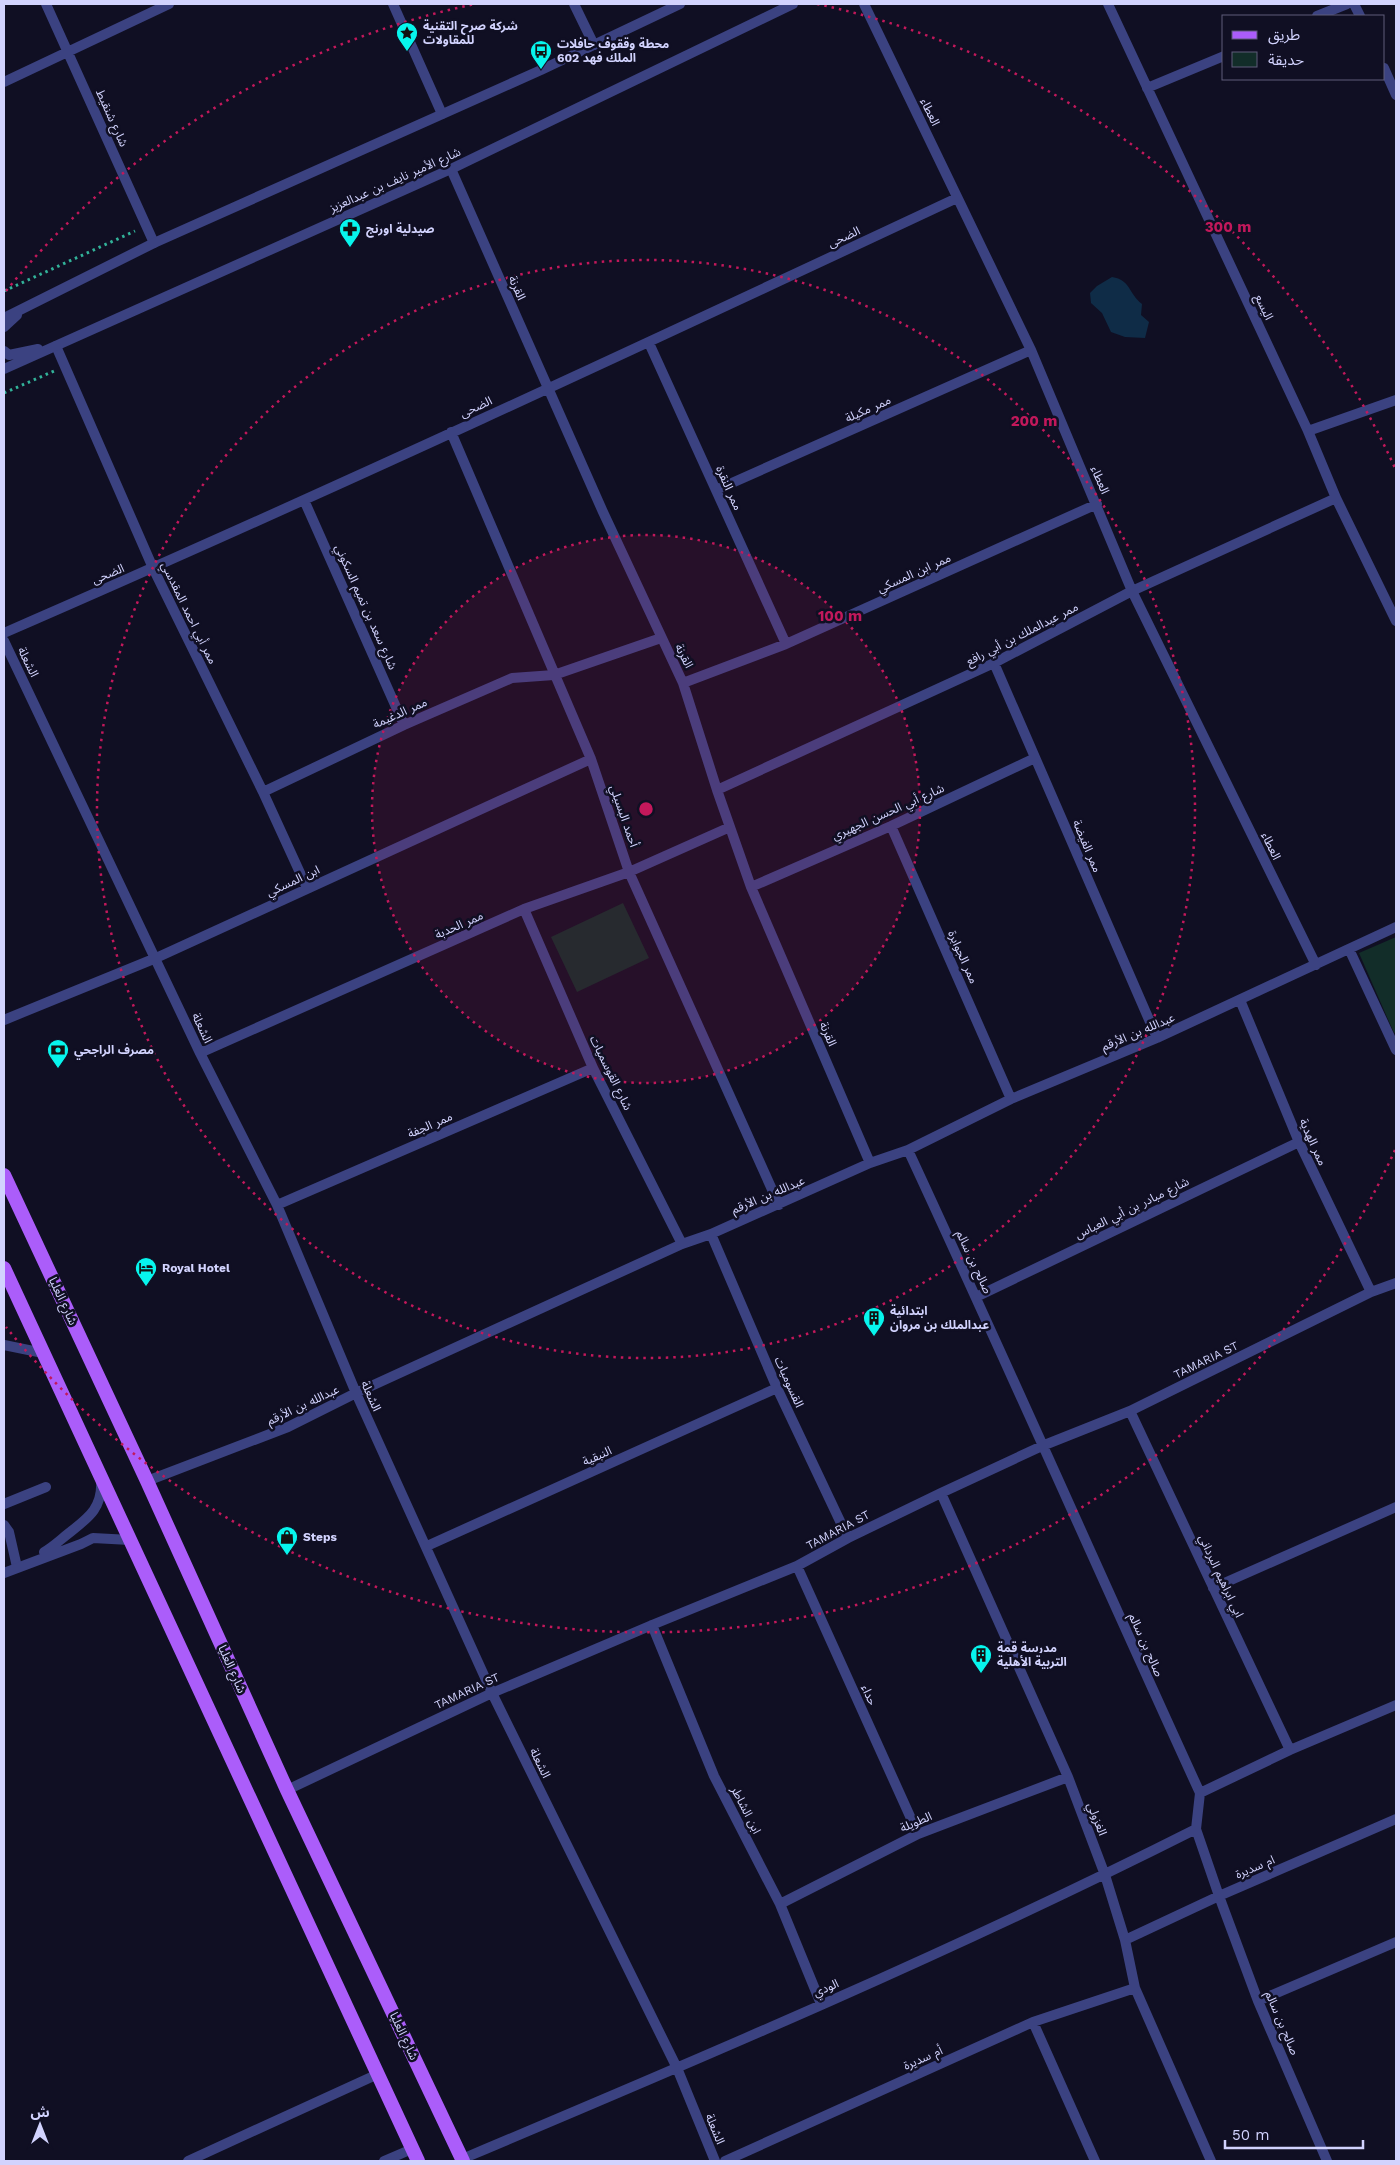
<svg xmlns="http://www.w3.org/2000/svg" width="1400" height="2165" font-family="'Work Sans','Noto Sans Arabic',sans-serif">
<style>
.green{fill:#122d29}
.water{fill:#0f2c47}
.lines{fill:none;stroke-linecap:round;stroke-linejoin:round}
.path{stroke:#32b299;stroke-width:3;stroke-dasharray:2.5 4;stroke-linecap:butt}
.service{stroke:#3b4281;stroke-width:10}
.minor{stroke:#3b4281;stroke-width:10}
.tertiary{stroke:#3b4281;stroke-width:10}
.primary{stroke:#ab5dfa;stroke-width:14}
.ring{fill:none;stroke:#c2185b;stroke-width:2.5;stroke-dasharray:2.5 5}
.labels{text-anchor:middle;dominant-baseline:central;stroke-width:5;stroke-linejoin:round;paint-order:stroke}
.poi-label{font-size:12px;font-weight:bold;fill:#d2d3fe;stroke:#100f23;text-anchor:start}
.street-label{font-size:12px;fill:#d2d3fe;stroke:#100f23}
.centre{fill:#c2185b;stroke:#100f23;stroke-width:2.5}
.ring-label{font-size:15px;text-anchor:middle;font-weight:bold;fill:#c2185b;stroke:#100f23;stroke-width:5;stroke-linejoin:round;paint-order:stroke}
</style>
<rect width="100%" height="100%" fill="#100f23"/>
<path class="green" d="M623 903 649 958 577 992 551 937Z
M1396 937V1032L1394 1033 1359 953Z"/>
<path class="water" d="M1112 277C1131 280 1128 293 1142 304L1141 315 1149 322 1145 338 1125 337 1111 332 1102 313 1091 303 1090 293 1097 286Z"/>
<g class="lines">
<path class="path" d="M4 291 135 231
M4 393 54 371"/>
<path class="service" d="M4 1504 46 1487
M4 1525 9 1532 17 1567
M188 2161 378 2074
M384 2161 412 2149"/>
<path class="minor" d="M46 4 154 243
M393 4 442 114
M574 4 594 45
M864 4 1031 350 1132 591 1316 965
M1108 4 1308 431 1336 498 1396 621
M1354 4 1360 16
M1317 16 1347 4
M1384 68 1396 95
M4 82 169 4
M1147 88 1224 56
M451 169 603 512 683 683 717 790 751 887 870 1163
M649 343 786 644
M56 346 153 568 263 792 307 888
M1308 431 1396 400
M451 432 591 759 629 872 779 1205
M716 490 1031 350
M304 500 404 725
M4 633C324 494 641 346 957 198
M4 641 200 1053 277 1205 356 1393 492 1693 677 2068 715 2161
M994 663 1157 1038
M683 683 786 644 1097 504
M717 790 994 663 1132 591 1336 498
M263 792 404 725 512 678 554 675 661 638
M891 826 1011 1099
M751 887 891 826 1035 758
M524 909 593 1068 682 1244
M1349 949 1396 1050
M1240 1000 1299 1142 1371 1292
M4 1020 156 958 591 759
M200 1053 524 909 629 872 730 827
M908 1150C1007 1363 1102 1579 1200 1793L1196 1829 1219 1896 1258 2001 1327 2161
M277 1205 593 1068
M711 1234 777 1388 848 1538
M976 1297 1299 1142
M4 1345 43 1353
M1130 1411 1290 1750
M147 1481 288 1427 356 1393 682 1244 711 1234 870 1163 908 1150 1011 1099 1157 1038 1396 927
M941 1493 1068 1777 1105 1875 1125 1940 1135 1988 1211 2161
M427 1546 777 1388
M44 1552C53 1547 60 1540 69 1533 88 1518 103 1508 101 1480
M797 1566 918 1834
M4 1573 81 1544 93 1538 130 1540
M1213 1588 1396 1507
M652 1625 714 1776 780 1904 821 2004
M287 1790 492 1693 652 1625 797 1566 848 1538 941 1493 1042 1446 1130 1411 1371 1292 1396 1283
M1200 1793 1290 1750 1396 1705
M780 1904 918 1834 1068 1777
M1125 1940 1219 1896 1396 1819
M1258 2001 1396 1942
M1033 2022 1095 2161
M462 2159C709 2055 956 1950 1196 1829
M725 2161 1033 2022 1135 1988"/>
<path class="tertiary" d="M4 318 154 243 541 70 680 4
M4 327 17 315
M4 351 9 355 38 349
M4 369 451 169 793 4"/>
<path class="primary" d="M4 1175 147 1481 287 1790 463 2161
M4 1268 418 2161"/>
</g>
<circle cx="646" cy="809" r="274" fill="#c2185b" fill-opacity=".12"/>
<g class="ring">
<circle cx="646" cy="809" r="274"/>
<circle cx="646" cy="809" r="549"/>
<path d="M1395 1150A823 823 0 0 1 6 1327M6 291A823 823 0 0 1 475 4M817 4A823 823 0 0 1 1395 468"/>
</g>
<defs>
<g id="sight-pin" transform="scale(1.125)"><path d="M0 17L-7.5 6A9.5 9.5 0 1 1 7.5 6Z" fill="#07f5ed" stroke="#100f23"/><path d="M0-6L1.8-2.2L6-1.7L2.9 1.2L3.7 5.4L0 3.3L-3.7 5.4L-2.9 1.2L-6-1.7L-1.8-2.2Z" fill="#111"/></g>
<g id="bus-pin" transform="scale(1.125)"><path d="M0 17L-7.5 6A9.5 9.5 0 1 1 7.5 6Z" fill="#07f5ed" stroke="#100f23"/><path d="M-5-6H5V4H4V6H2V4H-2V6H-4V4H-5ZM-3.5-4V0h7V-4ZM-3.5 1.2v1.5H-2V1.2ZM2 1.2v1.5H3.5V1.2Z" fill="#111"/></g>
<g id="pharmacy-pin" transform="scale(1.125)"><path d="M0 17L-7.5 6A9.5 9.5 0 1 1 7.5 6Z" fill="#07f5ed" stroke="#100f23"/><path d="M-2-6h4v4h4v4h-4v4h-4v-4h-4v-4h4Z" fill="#111"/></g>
<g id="bank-pin" transform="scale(1.125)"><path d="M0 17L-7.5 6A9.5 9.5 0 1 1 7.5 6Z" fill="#07f5ed" stroke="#100f23"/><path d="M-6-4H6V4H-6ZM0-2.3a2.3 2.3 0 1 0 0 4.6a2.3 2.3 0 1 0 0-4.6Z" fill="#111"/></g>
<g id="hotel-pin" transform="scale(1.125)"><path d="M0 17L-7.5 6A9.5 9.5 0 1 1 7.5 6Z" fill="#07f5ed" stroke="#100f23"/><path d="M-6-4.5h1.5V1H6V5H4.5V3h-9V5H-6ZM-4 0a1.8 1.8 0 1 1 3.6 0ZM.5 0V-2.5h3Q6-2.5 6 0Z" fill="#111"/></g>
<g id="building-pin" transform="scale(1.125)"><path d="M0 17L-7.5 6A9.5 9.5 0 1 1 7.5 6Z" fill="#07f5ed" stroke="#100f23"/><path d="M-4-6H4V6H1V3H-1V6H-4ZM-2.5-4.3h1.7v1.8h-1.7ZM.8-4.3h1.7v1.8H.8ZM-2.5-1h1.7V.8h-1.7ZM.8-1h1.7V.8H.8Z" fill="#111"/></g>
<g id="shop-pin" transform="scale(1.125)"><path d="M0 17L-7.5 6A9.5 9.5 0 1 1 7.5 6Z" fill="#07f5ed" stroke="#100f23"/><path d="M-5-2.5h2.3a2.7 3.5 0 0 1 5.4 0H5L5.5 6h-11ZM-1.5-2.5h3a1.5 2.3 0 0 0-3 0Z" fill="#111"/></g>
</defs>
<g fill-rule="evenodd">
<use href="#sight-pin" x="407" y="33"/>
<use href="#bus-pin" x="541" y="51"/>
<use href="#pharmacy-pin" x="350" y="229"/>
<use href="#bank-pin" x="58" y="1050"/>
<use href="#hotel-pin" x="146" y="1268"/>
<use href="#building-pin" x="874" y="1318"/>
<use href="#shop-pin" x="287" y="1537"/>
<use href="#building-pin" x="981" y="1655"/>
</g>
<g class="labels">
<g class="poi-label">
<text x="423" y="26">شركة صرح التقنية<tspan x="423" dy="14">للمقاولات</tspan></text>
<text x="557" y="44">محطة وققوف حافلات<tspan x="557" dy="14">الملك فهد 602</tspan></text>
<text x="366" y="229">صيدلية اورنج</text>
<text x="74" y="1050">مصرف الراجحي</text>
<text x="162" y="1268">Royal Hotel</text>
<text x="890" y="1311">ابتدائية<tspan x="890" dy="14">عبدالملك بن مروان</tspan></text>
<text x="303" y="1537">Steps</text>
<text x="997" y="1648">مدرسة قمة<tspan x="997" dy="14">التربية الأهلية</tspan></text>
</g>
<g class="street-label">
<text transform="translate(930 112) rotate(64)">العطاء</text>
<text transform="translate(112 118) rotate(66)">شارع شنقيط</text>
<text transform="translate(395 180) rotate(-24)">شارع الأمير نايف بن عبدالعزيز</text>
<text transform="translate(844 237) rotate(-25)">الضحى</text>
<text transform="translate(517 288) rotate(66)">القرنة</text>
<text transform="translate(1264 307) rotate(65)">اليسع</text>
<text transform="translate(476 407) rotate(-25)">الضحى</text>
<text transform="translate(868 409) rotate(-24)">ممر مكيلة</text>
<text transform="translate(1100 480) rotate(67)">العطاء</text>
<text transform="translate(729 488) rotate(66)">ممر النقرة</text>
<text transform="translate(914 573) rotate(-24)">ممر ابن المسكي</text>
<text transform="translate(108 574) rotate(-23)">الضحى</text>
<text transform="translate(366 607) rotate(66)">شارع سعد بن تميم السكوني</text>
<text transform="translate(189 613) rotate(64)">ممر أبي احمد المقدسي</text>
<text transform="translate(1022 634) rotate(-27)">ممر عبدالملك بن أبي رافع</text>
<text transform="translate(684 656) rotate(63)">القرنة</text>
<text transform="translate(28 662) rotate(64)">الشعلة</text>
<text transform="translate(400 713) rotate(-24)">ممر الدغيمة</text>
<text transform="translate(888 812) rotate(-24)">شارع أبي الحسن الجهيري</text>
<text transform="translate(624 816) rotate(71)">أحمد البسيلي</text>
<text transform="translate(1087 846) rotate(67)">ممر الفيضة</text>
<text transform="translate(1271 846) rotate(64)">العطاء</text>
<text transform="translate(293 881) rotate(-25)">ابن المسكي</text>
<text transform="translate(459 925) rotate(-24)">ممر الحدبة</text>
<text transform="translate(963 957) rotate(66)">ممر الجوابرة</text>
<text transform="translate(202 1028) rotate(65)">الشعلة</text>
<text transform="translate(1138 1032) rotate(-23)">عبدالله بن الأرقم</text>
<text transform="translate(828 1034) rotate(67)">القرنة</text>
<text transform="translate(611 1073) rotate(64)">شارع القوسميات</text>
<text transform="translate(430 1125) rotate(-23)">ممر الجفة</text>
<text transform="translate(1313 1142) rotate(66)">ممر الهدية</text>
<text transform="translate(768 1195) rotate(-23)">عبدالله بن الأرقم</text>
<text transform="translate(1132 1208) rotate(-26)">شارع مبادر بن أبي العباس</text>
<text transform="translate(974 1262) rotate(65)">صالح بن سالم</text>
<text transform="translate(63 1301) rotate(65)">شارع العليا</text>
<text transform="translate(1206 1360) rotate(-26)">TAMARIA ST</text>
<text transform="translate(789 1382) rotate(66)">القسوميات</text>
<text transform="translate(371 1396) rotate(66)">الشعلة</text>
<text transform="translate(303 1405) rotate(-25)">عبدالله بن الأرقم</text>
<text transform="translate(597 1456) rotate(-24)">النبقية</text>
<text transform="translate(838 1530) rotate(-28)">TAMARIA ST</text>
<text transform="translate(1221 1576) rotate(65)">ابي ابراهيم البرداني</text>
<text transform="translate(1146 1645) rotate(66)">صالح بن سالم</text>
<text transform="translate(232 1669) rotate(66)">شارع العليا</text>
<text transform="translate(467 1691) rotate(-25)">TAMARIA ST</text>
<text transform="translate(869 1695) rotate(66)">حداء</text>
<text transform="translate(540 1763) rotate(64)">الشعلة</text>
<text transform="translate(746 1810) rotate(63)">ابن الشاطر</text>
<text transform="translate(1097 1819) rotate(69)">الغزولي</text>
<text transform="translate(916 1822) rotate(-23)">الطويلة</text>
<text transform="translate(1255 1867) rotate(-23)">ام سديرة</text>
<text transform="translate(826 1988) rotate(-24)">الودي</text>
<text transform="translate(1282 2023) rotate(67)">صالح بن سالم</text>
<text transform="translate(404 2036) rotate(65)">شارع العليا</text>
<text transform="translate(923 2058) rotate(-24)">أم سديرة</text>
<text transform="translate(715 2129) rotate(68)">الشعلة</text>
</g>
</g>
<circle cx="646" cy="809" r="8" class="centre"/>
<g class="ring-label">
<text x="1228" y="232">300 m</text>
<text x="1034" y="426">200 m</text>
<text x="840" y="621">100 m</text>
</g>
<rect width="1400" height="2165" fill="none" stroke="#d2d3fe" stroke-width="10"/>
<rect x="1222" y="15" width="162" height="65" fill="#100f23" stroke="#5e5d7b"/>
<rect x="1232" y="31" width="25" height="8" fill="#ab5dfa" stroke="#5e5d7b"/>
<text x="1268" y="40" font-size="15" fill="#d2d3fe">طريق</text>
<rect x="1232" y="52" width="25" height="15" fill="#122d29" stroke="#5e5d7b"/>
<text x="1268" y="65" font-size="15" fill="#d2d3fe">حديقة</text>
<g transform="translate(40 2125)" stroke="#100f23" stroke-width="4" paint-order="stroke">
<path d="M0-4L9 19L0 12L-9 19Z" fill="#d2d3fe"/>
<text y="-8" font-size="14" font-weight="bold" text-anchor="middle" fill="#d2d3fe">ش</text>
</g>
<path d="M1225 2140v8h138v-8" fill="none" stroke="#d2d3fe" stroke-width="2.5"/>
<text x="1232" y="2140" font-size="15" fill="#d2d3fe" stroke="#100f23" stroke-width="4" paint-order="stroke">50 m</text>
</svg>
